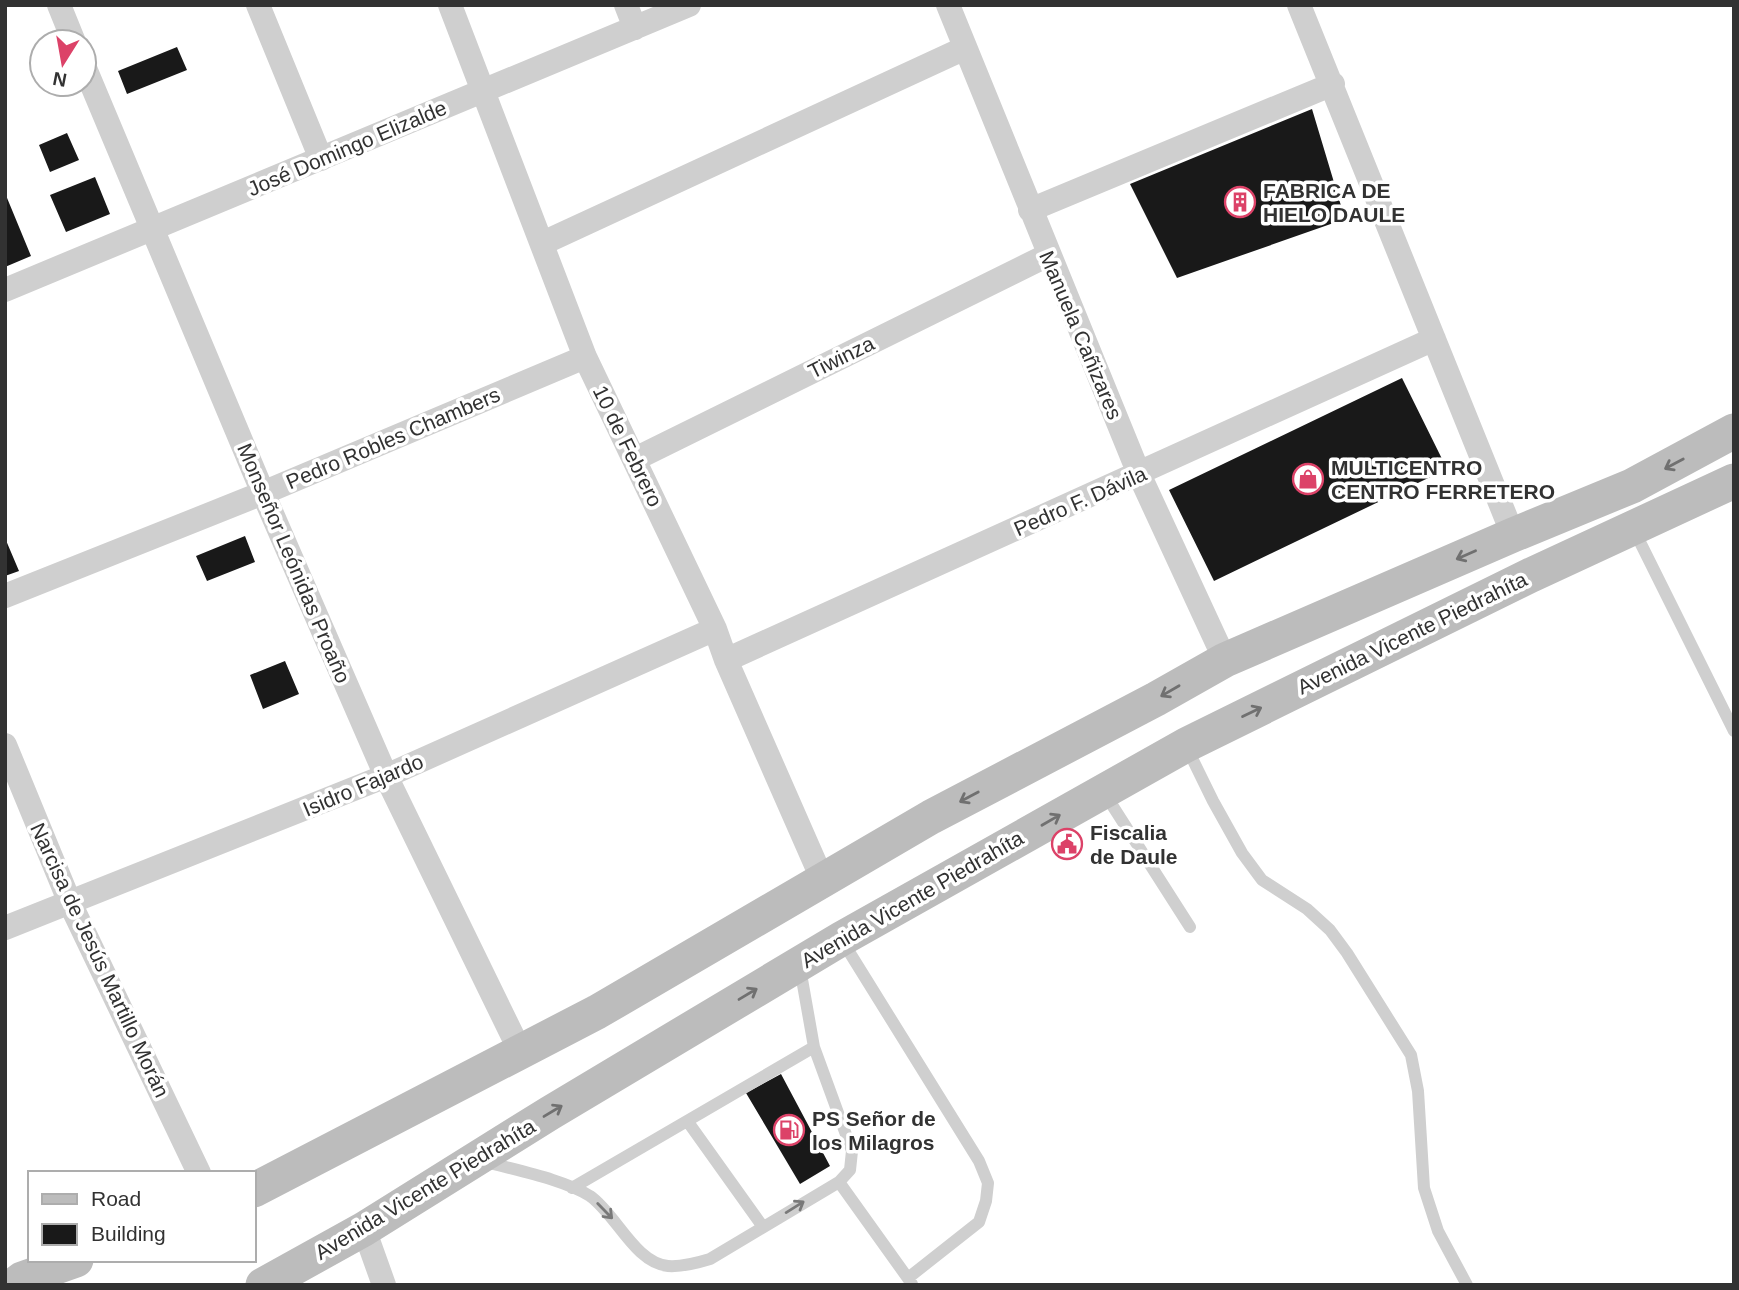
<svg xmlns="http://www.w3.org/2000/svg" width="1739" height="1290" font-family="Helvetica,sans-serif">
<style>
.building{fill:#191919}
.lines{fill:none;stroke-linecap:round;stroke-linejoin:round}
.lane{stroke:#cfcfcf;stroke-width:12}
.street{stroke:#cfcfcf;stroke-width:24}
.secondary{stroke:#bcbcbc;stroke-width:35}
.oneway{stroke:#707070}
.oneway2{stroke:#797979}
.labels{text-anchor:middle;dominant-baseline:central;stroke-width:7;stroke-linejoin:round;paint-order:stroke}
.street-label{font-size:21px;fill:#323232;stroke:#fff}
.poi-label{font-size:21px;font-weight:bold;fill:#323232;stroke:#fff;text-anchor:start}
</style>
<rect width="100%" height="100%" fill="#fff"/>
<path class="building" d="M177 47 187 70 127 94 118 71Z
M1312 109 1345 219 1177 278 1130 184Z
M67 133 79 160 50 172 39 145Z
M95 177 110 214 66 232 50 195Z
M5 193 31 256 5 267Z
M1402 378 1447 469 1214 581 1169 490Z
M245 536 255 562 207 581 196 556Z
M5 538 19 571 5 576Z
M285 661 299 694 263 709 250 675Z
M781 1074 830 1166 800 1184 746 1093Z"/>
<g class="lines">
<path class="lane" d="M1634 530 1734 731
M1187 748 1213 801 1242 853 1262 880 1307 909 1330 930 1347 953 1411 1055 1418 1091 1424 1188 1438 1231 1467 1285
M1105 794 1190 927
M843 942 979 1161 988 1183 986 1201 979 1222 908 1278
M688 1122 763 1227
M483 1161C514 1170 563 1179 590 1196 616 1214 635 1263 668 1266 682 1267 697 1263 710 1259L839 1182 850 1170 852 1151 814 1047 800 968
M839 1182 912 1284
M572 1188 814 1047"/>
<path class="street" d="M59 5 74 42
M258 5 321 159
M450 5 585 357 715 629 726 660 823 881
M626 5 635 28
M948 5 1139 474 1225 660
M1299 5 1513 535
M84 66 263 493 386 776 521 1053
M1030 210 1333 84
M543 243 965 48
M5 290 689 5
M635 459 1048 255
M5 596 263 493 585 357
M726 660 1434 339
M5 745 70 903 199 1173
M5 928 386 776 715 629
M364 1229 384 1285"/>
<path class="secondary" d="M254 1190 597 1012 931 817 1156 699 1225 660 1513 535 1632 486 1734 431
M14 1285 22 1279 76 1260
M263 1285 364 1229 550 1113 841 939 1186 745 1531 575 1734 481"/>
</g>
<defs><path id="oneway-shaft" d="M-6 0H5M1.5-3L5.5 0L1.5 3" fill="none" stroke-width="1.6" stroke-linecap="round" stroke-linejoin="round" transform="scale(1.75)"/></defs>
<g class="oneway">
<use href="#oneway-shaft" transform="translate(1674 464) rotate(152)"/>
<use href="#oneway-shaft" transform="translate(1466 555) rotate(156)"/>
<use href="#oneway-shaft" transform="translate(1170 691) rotate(150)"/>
<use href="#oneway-shaft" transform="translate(1252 712) rotate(-26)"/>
<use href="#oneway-shaft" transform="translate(969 797) rotate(152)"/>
<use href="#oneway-shaft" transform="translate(1051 820) rotate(-30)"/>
<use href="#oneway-shaft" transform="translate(748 994) rotate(-31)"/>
<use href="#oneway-shaft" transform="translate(553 1111) rotate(-31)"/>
</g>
<g class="oneway2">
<use href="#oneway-shaft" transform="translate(795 1207) rotate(-32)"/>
<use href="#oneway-shaft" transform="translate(605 1211) rotate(46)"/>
</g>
<defs>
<g id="building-ring" transform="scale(1.575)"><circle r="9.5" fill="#fff" stroke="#dc4268" stroke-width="1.5"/><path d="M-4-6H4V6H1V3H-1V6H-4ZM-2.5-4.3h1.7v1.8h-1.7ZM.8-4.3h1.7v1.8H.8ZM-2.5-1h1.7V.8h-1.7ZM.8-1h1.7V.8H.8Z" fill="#dc4268"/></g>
<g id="shop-ring" transform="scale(1.575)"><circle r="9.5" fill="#fff" stroke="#dc4268" stroke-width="1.5"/><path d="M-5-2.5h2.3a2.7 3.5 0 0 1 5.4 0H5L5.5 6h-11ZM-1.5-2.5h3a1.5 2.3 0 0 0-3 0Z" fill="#dc4268"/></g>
<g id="civic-ring" transform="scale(1.575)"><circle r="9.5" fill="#fff" stroke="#dc4268" stroke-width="1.5"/><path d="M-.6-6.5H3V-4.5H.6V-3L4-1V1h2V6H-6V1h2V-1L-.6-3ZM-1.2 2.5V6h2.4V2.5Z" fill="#dc4268"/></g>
<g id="fuel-ring" transform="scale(1.575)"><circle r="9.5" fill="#fff" stroke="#dc4268" stroke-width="1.5"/><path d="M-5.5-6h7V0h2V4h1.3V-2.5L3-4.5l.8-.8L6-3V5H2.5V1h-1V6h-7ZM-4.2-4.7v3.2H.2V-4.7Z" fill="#dc4268"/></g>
</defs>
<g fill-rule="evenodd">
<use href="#building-ring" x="1240" y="202"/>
<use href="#shop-ring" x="1308" y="479"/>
<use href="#civic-ring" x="1067" y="844"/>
<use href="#fuel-ring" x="789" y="1130"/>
</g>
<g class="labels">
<g class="street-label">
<text transform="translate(347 148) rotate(-23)">José Domingo Elizalde</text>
<text transform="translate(1081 335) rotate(67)">Manuela Cañizares</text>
<text transform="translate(841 357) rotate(-26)">Tiwinza</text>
<text transform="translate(393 438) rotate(-23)">Pedro Robles Chambers</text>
<text transform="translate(628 446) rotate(64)">10 de Febrero</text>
<text transform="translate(1080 501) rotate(-24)">Pedro F. Dávila</text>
<text transform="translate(294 563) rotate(67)">Monseñor Leónidas Proaño</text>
<text transform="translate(1412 633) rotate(-26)">Avenida Vicente Piedrahíta</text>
<text transform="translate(363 785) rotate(-23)">Isidro Fajardo</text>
<text transform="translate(912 899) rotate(-30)">Avenida Vicente Piedrahíta</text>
<text transform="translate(100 960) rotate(65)">Narcisa de Jesús Martillo Morán</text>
<text transform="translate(425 1189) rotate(-31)">Avenida Vicente Piedrahíta</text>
</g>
<g class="poi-label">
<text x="1263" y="190">FABRICA DE<tspan x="1263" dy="24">HIELO DAULE</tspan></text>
<text x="1331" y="467">MULTICENTRO<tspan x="1331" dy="24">CENTRO FERRETERO</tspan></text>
<text x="1090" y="832">Fiscalia<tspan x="1090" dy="24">de Daule</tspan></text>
<text x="812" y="1118">PS Señor de<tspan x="812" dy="24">los Milagros</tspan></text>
</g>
</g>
<rect width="1739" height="1290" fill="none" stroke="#323232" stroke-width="14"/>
<rect x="28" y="1171" width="228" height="91" fill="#ffffff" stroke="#adadad" stroke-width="2"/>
<rect x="42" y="1194" width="35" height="10" fill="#bcbcbc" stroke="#adadad" stroke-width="2"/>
<text x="91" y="1206" font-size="21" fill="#323232">Road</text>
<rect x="42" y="1224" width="35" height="21" fill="#191919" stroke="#adadad" stroke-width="2"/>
<text x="91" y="1241" font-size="21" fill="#323232">Building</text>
<g transform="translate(63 63) rotate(191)"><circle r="33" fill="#ffffff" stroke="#adadad" stroke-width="2"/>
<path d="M0-5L12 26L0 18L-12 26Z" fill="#dc4268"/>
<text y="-10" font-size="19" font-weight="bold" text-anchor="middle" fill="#323232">N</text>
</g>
</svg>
